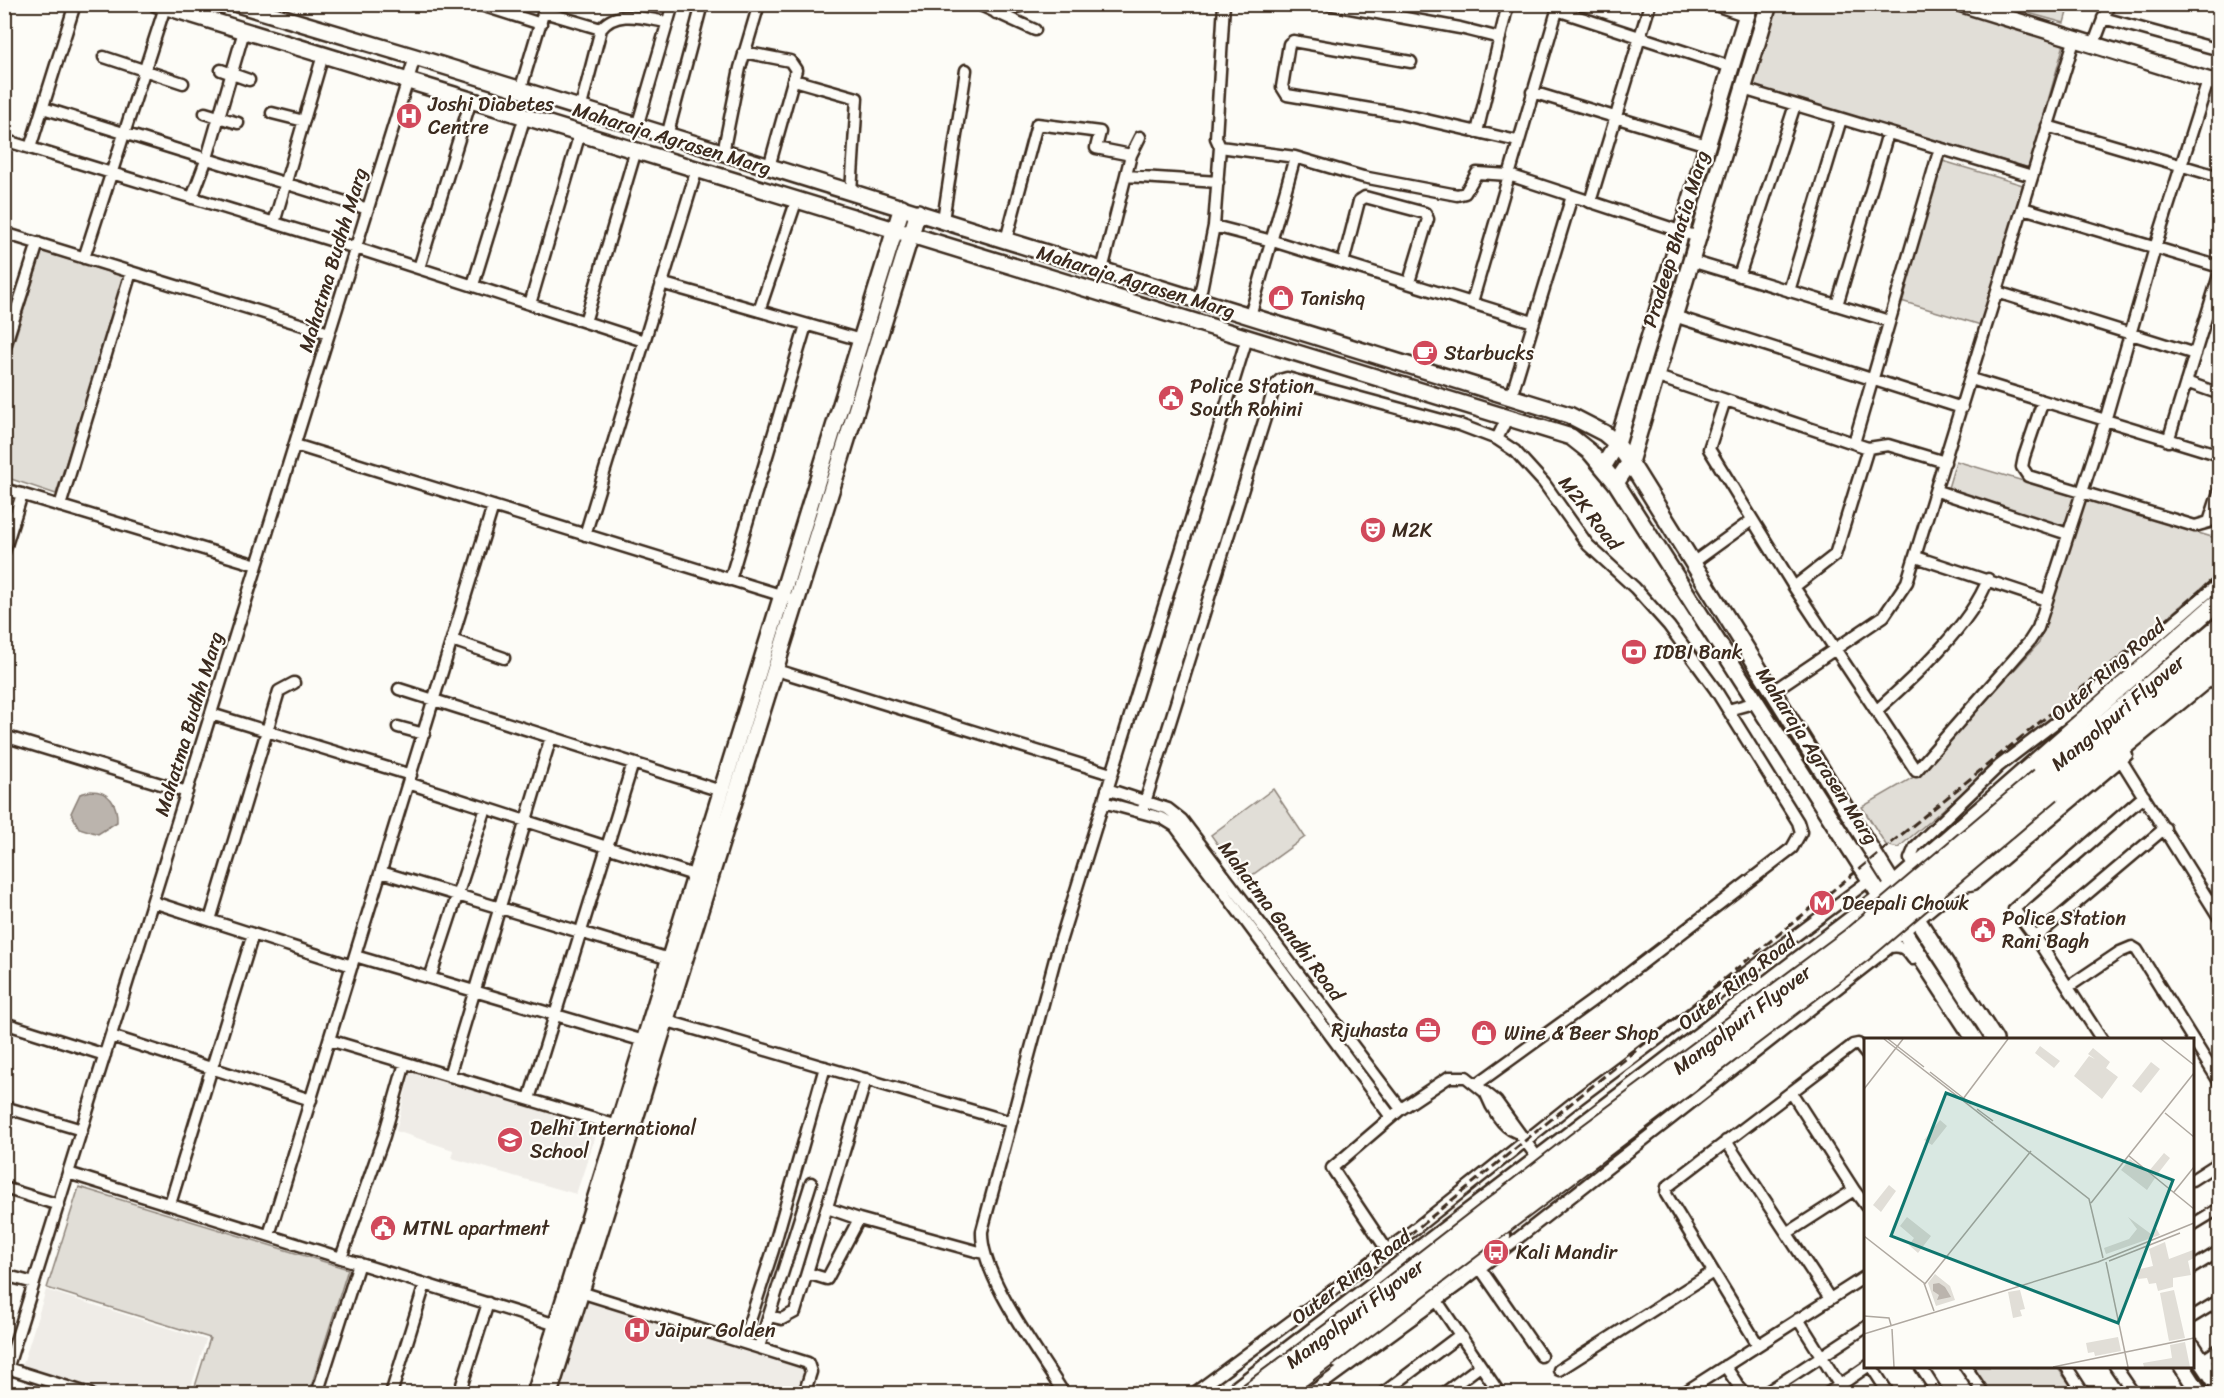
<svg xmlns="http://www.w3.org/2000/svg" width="2224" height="1398" font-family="Sriracha,sans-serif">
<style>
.built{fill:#efece7}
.green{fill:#e1ded7;stroke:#8e847a;stroke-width:1.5}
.water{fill:#bbb4ad;stroke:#887d74;stroke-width:1.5}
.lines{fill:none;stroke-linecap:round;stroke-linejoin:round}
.street-casing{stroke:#3b2a1e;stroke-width:15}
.secondary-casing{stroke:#3b2a1e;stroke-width:20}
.primary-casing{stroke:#3b2a1e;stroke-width:21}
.highway-casing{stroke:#3b2a1e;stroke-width:24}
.street{stroke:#fdfcf7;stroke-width:10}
.secondary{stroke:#fdfcf7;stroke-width:15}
.primary{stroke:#fdfcf7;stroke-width:16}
.highway{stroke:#fdfcf7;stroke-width:20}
.rail{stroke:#3b2a1e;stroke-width:3;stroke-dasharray:9 4.5;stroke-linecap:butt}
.highway-bridge-casing{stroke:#3b2a1e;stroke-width:24;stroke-linecap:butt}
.highway-bridge{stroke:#fdfcf7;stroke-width:20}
.labels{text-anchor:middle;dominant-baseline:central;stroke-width:4.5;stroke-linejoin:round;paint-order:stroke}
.poi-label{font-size:20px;fill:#3b2a1e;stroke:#fdfcf7;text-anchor:start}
.street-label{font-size:20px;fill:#3b2a1e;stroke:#fdfcf7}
.inset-road{fill:none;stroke:#afa8a0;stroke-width:1.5}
.view{fill:#0f766e;fill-opacity:0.15;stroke:#0f766e;stroke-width:3}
.inset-edge{fill:none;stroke:#3b2a1e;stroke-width:3}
</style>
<rect width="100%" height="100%" fill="#fdfcf7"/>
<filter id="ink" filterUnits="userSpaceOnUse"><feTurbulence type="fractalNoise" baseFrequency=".0167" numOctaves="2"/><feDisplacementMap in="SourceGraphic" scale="12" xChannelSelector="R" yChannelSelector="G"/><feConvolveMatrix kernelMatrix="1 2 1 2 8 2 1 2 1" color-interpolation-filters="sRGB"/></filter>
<g filter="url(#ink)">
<path class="built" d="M411 1070 599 1126 576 1194 452 1158 453 1150 396 1131Z
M46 1290 206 1340 189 1393H108L22 1367Z
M583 1297 818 1363 809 1393 555 1394Z"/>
<path class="green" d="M1774 5H1936L2064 44 2029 168 1745 84Z
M2000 5H2069L2064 23Z
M1943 161 2023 185 1981 325 1901 301Z
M42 251 125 277 56 494 5 477V371Z
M1956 461 2212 537 2219 514V573L1898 848 1886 845 1862 807 1919 774 2039 643 2074 530 1948 488Z
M1273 789 1305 837 1244 881 1211 835Z
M79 1187 348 1269 309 1393H193L210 1338 47 1288Z
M1971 1367H2057L2076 1393H1989Z"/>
<path class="water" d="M91 791C109 791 118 804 117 822L98 834 79 828 71 813 80 794Z"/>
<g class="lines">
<g class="street-casing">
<path id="street" d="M478 4 541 24
M978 4 1035 30
M1328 4 1460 28 1500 38
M1712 4 1747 16
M1557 10 1731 67
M544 12 601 29
M996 13 1027 4
M2103 18 2220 50
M2093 46 2109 4
M744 52 790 61 796 70 769 167
M104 57 183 83
M1411 62 1293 41 1289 44 1282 87 1287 95 1400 114 1517 141
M221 70 249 80
M794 80 857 98 851 192
M1743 89 2032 176
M520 91 546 4
M1532 92 1707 145
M43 108 368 209
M580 110 601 29C617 8 645 19 667 22
M205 113 238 123
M272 113 304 121
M2047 126 2220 177
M637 127 673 4
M1477 132 1508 4
M667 136 702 4
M4 140 356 248 644 341
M1220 147 1295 157 1363 177 1457 195 1465 193 1477 173 1509 175 1698 237
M30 148 75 4
M723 153 740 68 759 4
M1126 176 1218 182
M192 198 207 158 244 31
M1590 202 1650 4
M2023 208 2220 267
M943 220 966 70
M274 223 323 55
M1214 226 1276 242 1533 322
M4 233 329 333
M1006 240 1037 124 1100 132 1096 148 1131 155
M84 258 165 7
M1691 261 1889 321
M1343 263 1359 201 1365 197 1425 213 1428 219 1409 282
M419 268 471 100
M1102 270 1131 155 1140 137
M1739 276 1795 105
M661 283 861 340
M473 285 525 116
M1789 291 1841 119
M1997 292 2195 354
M1199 300 1214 226 1220 147 1216 138 1224 4
M1472 302 1559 4
M530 304 580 133
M1837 305 1888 133
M759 311 797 199
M1250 316 1295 157
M1674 316 1962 408
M585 322 636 150
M4 349 38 243
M1655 376 1868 448 1888 445 1945 462
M1971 379 2220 455
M2186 382 2220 394
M1511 397 1572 196
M1725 400 1709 449 1794 587 1916 771 2029 642 2038 628 2105 421 2155 248 2208 81
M2043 401 2024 457 2022 467 2028 476 2195 526 2209 522 2220 489
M1497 439 1507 418
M2168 441 2220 272
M1854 443 1940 148
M295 445 787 597
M4 489 257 565
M1937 491 2068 534
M60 506 131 272
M585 535 697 169
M4 552 22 494
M1916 557 2046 600
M1694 562 1752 520
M730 580 806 325
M1794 587 1835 555 1868 448
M452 640 504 658
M773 669 1111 774
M399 689 721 791
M1773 691 1884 616 1907 582 2074 41
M1728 710 1757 702
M1876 711C1912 679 1972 624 1988 579
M211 714 411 775
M398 727 424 734
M4 736 187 792
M2121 760 2220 919
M408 783 694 875
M1107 789 1168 809 1182 820 1401 1109
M1103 802 1162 818 1175 826 1391 1117
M1142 812 1275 386 1280 380 1287 378 1460 425 1497 439 1515 451 1544 483 1588 545 1635 588 1669 626 1715 689 1798 822 1801 832 1792 848 1770 865 1614 985 1477 1084
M1917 867 1910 859 1915 847 1999 766 2072 710 2220 582
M381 872 676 961
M1956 888 1974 884 2127 755
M153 902 352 966
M210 920 279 691 294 683
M2036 937 2165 828
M355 956 644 1041
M430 978 486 808
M2068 987 2120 952 2132 947 2137 950 2220 1083
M664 1020 1011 1122
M4 1023 105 1055
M111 1036 311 1100
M329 1040 618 1126
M2102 1040 2038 941 2014 909 2144 796
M449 1076 551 737
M1486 1094C1491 1107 1502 1127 1516 1132
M529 1099 633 763
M4 1107 82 1130
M1726 1141 1830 1299
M68 1173 563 1327
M2192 1180 2220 1162
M4 1188 59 1205
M1854 1190 1866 1206
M170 1204 253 934
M827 1208 859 1219
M2192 1225 2220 1208
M1787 1233 1854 1190 1791 1092
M269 1235 493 506
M1387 1250 1332 1168 1401 1109 1449 1077H1466L1496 1101 1539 1160
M341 1258 384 1136 405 1063
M1480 1268 1541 1356
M2192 1268 2220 1251
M807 1273 827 1279 859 1219 983 1253
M4 1275 34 1283
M577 1291 808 1363 811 1372 804 1394
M1437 1301 1500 1394
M769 1316 782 1319 795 1312 866 1079
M2192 1317 2220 1300
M1798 1319 1845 1394
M743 1342 773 1250 825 1067
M1758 1345 1666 1194 1667 1187 1853 1045 1858 1044 1866 1054
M759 1347 811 1183
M2202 1361 2220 1349
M1725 1366 1744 1394
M1871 1366 1889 1394
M1920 1366 1938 1394
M1965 1366 1984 1394
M2066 1366 2084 1394
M2115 1366 2134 1394
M4 1367 90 1394
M1559 1370 1713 1272
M4 1379 415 57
M317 1394 359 1263
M391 1394 425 1284
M459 1394 488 1303
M1064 1394C1040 1354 980 1276 982 1231L1056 955 1247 338
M1193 1394 1411 1232 1578 1099 1871 879
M1309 1394 1457 1286 1890 947C1902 945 1906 949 1913 959
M1382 1394 1460 1335
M1443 1394 1480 1366
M1682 1394 1866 1276
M1764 1394 1866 1327
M1827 1394 1868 1366"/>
</g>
<g class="secondary-casing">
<path id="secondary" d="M157 4 1571 437 1590 452 1616 483 1881 897
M237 4 415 57 1569 415 1604 433 1617 444 1630 462 1894 886
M1962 4 2220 84
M1603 467 1617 444 1750 4
M1616 483 1630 462 1769 4
M1917 919 1995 1040
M1902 929 1975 1040
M2192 1346 2220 1388
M2182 1366 2200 1394
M535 1394 902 207
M549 1394 918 212"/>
</g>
<g class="primary-casing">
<path id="primary" d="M1891 938 2220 668
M1338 1360 1502 1236
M1231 1394 1881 897 2220 600"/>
</g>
<g class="highway-casing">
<path id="highway" d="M2041 778 2220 628
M2051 791 2220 648"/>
</g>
<use href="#street" class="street"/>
<use href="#secondary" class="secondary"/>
<use href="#primary" class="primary"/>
<use href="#highway" class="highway"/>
<path class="rail" d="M1409 1235 2179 609 2220 573"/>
<g class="highway-bridge-casing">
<path id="highway-bridge" d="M1249 1394 1349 1320 1577 1143 1852 938 2041 778
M1277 1394 1861 952 2051 791"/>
</g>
<use href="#highway-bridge" class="highway-bridge"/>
</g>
</g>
<defs>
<g id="hospital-disc" transform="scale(1.35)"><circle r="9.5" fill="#d1495b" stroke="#fdfcf7"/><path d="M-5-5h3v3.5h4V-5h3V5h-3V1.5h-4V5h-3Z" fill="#fff"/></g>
<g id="shop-disc" transform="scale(1.35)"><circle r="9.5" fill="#d1495b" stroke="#fdfcf7"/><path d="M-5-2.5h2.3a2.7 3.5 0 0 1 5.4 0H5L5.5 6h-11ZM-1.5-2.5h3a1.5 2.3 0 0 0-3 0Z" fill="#fff"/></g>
<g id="cafe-disc" transform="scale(1.35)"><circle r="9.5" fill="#d1495b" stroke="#fdfcf7"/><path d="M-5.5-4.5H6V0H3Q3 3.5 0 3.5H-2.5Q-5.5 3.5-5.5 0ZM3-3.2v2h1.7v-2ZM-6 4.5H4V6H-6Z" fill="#fff"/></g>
<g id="civic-disc" transform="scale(1.35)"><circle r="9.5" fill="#d1495b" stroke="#fdfcf7"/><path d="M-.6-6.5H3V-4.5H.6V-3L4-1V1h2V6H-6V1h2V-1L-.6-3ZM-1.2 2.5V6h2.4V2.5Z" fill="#fff"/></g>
<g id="theatre-disc" transform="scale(1.35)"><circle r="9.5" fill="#d1495b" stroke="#fdfcf7"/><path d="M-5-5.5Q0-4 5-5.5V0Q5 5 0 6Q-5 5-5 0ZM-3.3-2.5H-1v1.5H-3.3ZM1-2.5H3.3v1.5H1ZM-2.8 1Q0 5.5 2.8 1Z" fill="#fff"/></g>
<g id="bank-disc" transform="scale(1.35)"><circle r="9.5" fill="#d1495b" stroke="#fdfcf7"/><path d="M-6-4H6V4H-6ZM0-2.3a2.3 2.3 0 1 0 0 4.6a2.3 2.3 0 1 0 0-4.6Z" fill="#fff"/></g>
<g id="metro-disc" transform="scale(1.35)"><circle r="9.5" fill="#d1495b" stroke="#fdfcf7"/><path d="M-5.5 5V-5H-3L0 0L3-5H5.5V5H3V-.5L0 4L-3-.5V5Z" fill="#fff"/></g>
<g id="office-disc" transform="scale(1.35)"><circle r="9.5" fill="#d1495b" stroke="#fdfcf7"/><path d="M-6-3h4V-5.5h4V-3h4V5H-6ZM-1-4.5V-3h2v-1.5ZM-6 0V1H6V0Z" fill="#fff"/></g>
<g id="school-disc" transform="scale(1.35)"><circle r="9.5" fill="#d1495b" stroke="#fdfcf7"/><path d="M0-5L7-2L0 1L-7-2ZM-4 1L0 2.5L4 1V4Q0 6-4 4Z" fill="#fff"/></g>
<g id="bus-disc" transform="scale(1.35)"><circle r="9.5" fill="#d1495b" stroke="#fdfcf7"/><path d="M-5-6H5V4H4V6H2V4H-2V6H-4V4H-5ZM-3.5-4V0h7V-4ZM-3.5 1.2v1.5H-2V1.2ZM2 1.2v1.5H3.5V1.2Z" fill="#fff"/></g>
</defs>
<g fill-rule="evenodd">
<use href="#hospital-disc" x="409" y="116"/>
<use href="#shop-disc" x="1281" y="298"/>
<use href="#cafe-disc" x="1425" y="353"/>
<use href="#civic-disc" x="1171" y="398"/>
<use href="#theatre-disc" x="1373" y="530"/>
<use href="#bank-disc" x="1634" y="652"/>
<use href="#metro-disc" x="1822" y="903"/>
<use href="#civic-disc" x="1983" y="930"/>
<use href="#office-disc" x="1428" y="1030"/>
<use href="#shop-disc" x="1484" y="1033"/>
<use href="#school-disc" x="510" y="1140"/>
<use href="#civic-disc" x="383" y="1228"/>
<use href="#bus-disc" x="1496" y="1252"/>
<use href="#hospital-disc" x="637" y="1330"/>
</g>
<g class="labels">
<g class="poi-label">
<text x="428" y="104">Joshi Diabetes<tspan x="428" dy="23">Centre</tspan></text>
<text x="1300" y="298">Tanishq</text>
<text x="1444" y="353">Starbucks</text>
<text x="1190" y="386">Police Station<tspan x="1190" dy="23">South Rohini</tspan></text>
<text x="1392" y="530">M2K</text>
<text x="1654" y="652">IDBI Bank</text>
<text x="1842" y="903">Deepali Chowk</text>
<text x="2002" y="918">Police Station<tspan x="2002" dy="23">Rani Bagh</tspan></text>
<text x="1408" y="1030" text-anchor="end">Rjuhasta</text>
<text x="1504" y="1033">Wine &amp; Beer Shop</text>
<text x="530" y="1128">Delhi International<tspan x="530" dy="23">School</tspan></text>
<text x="403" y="1228">MTNL apartment</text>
<text x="1516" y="1252">Kali Mandir</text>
<text x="656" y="1330">Jaipur Golden</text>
</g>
<g class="street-label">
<text transform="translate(672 139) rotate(17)">Maharaja Agrasen Marg</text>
<text transform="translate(1676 239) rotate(-73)">Pradeep Bhatia Marg</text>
<text transform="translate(333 260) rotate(-73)">Mahatma Budhh Marg</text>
<text transform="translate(1136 282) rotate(17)">Maharaja Agrasen Marg</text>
<text transform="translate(1590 513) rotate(52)">M2K Road</text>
<text transform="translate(2108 670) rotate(-41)">Outer Ring Road</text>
<text transform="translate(2118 713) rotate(-40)">Mangolpuri Flyover</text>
<text transform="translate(189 724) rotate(-73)">Mahatma Budhh Marg</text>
<text transform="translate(1817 756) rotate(57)">Maharaja Agrasen Marg</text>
<text transform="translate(1281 921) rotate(53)">Mahatma Gandhi Road</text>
<text transform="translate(1737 982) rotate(-38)">Outer Ring Road</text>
<text transform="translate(1742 1020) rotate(-37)">Mangolpuri Flyover</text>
<text transform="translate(1351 1277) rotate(-37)">Outer Ring Road</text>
<text transform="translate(1355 1314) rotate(-37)">Mangolpuri Flyover</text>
</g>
</g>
<g transform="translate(1864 1038)">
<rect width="330" height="330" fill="#fdfcf7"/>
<path d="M176 8 196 23 190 30 171 15ZM229 10 246 24 242 30 254 39 238 61 210 38 225 18 231 21 224 16ZM287 24 296 31 277 55 268 48ZM76 82 83 88 68 107 60 102ZM300 115 306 120 292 138 285 133ZM266 121 291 140 283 152 257 132ZM25 147 32 153 17 174 9 167ZM43 179 67 198 54 215 45 207 50 200 36 188ZM264 179 287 196 292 190 296 197 242 216 240 210 265 201 273 191ZM301 204 305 221 329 212 330 220 324 223 327 237 309 240V249L294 253 292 245 285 246 283 240 274 241 272 232 289 228 285 211ZM71 236 86 248 91 262 72 268 64 245ZM156 252 161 271 156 272 158 278 149 280 144 254ZM310 252 321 300 305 303 296 255ZM254 299 257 313 231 318 230 314 224 315 222 305ZM321 304 326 329H280L279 325 308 320 306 307Z" fill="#e1ded7"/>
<path d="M75 245 81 249 87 259 73 262 75 257 69 253V246Z" fill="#bbb4ad"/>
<path class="inset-road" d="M20 1 225 161 239 220M24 1 60 29M297 1 330 27M66 34 107 66M0 51 39 1M99 61 144 1M113 71 129 83M301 75 330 99M265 118 330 171M310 154 330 129M227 165 330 35M0 198 60 245 70 273M245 223 316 195M242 224 264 329M60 247 167 113M0 278 25 280 27 287M28 291 30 329M0 296 234 224 330 185M189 329 330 300"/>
<path class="view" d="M82 55 309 142 254 285 27 198Z"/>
<rect width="330" height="330" class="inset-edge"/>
</g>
<rect width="2224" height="1398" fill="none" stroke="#fdfcf7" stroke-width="24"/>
<rect x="12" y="12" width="2200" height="1374" fill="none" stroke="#3b2a1e" stroke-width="2" filter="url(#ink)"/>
</svg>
